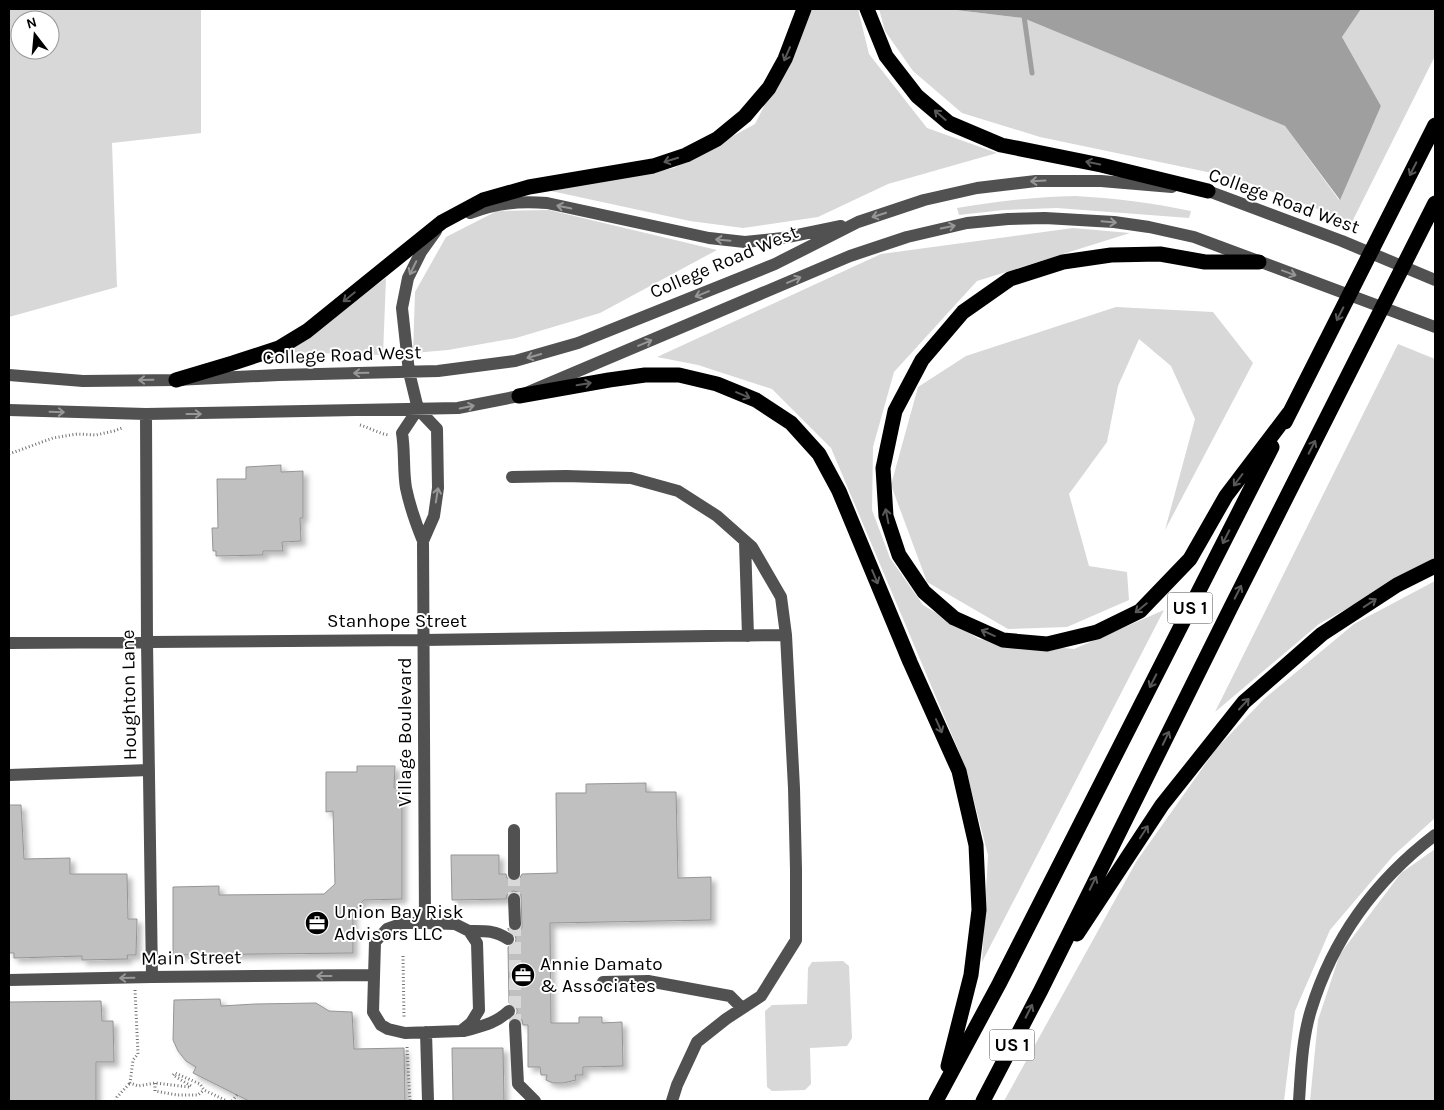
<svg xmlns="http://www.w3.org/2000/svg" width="1444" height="1110" font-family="Karla,sans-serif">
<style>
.green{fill:#d8d8d8;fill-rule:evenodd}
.water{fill:#9f9f9f}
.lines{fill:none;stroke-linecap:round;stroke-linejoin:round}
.stream{stroke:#9f9f9f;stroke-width:5}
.building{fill:#c0c0c0;stroke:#959595;filter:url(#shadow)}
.minor-tunnel{stroke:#d9d9d9;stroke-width:12;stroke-dasharray:12 6;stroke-linecap:butt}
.path{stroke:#737373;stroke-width:3;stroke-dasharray:1 2.5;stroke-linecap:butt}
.minor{stroke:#515151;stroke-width:12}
.highway{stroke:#000;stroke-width:15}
.oneway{stroke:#595959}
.oneway2{stroke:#979797}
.labels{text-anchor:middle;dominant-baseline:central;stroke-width:4;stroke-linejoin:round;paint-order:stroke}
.shield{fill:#fff;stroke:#4c4c4c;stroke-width:1}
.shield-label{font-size:18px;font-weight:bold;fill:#000}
.street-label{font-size:19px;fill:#000;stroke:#fff}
.poi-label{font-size:19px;fill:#000;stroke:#fff;text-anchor:start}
</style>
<defs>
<filter id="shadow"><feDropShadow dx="4.5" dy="4.5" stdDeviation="2.5" flood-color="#0004"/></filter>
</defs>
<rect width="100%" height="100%" fill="#fff"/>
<path class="green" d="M9 9H201V133L112 143 117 287 9 317ZM20 20H50V50H20Z
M811 9H858L869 54 927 128 997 153 888 184 818 217 743 228 690 221 551 191 674 168 755 124 803 29Z
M879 9H954L956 10 1023 18 1285 126 1339 200 1381 106 1342 37 1361 9H1435V56L1352 222 1236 178 1040 137 962 113 913 71 885 31Z
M1075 196C1114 198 1153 203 1191 211L1189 218 1057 208 1003 210 959 215 957 208C998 201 1034 197 1075 196Z
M549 210 717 250 600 313 516 338 448 350 413 353 415 292 446 237 497 211Z
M1073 228 1130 233 977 281 894 372 873 447 872 510 890 558 923 605 979 639 1074 649 1164 610 982 962 988 855 965 766 831 448 772 389 698 365 657 357 881 254Z
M386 278 383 355 283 352Z
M1116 307 1213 312 1253 363 1165 530 1195 419 1171 366 1139 339 1118 386 1107 442 1069 494 1089 566 1127 572 1129 600 1067 627 1008 629 927 582 891 485 918 387 966 356Z
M1398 344 1435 359V560L1319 624 1215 712Z
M1435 581V818L1393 856 1330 930 1295 1011 1284 1101H1004L1136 862 1216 749 1264 699 1354 624Z
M1435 849V1101H1310L1318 1020 1340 954 1401 873Z
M843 961 849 966 852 1038 847 1046 810 1048 811 1084 805 1090 772 1091 767 1087 765 1011 772 1005 807 1004 808 968 812 962Z"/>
<path class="water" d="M954 9H1361L1342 37 1381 106 1340 200 1285 126 1023 18 956 10Z"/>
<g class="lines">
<path class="stream" d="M1023 9 1032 73"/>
</g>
<path class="building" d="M281 465V472L303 471V518H300L301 541 282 542 283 551H263V555L216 556V551H213L212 528H218L217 479H246V467Z
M357 766H395L394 788H402V899L364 900 353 912V953L173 955V887L219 886V895L324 894 335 884 333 811 326 812V772H357Z
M646 783V792H676L678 878 711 877V920L550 923 551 1023H579V1017H602V1023L622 1022 623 1066 583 1067V1075H575L576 1080 563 1083H553L546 1080 547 1075H541L540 1067H528V1025H523L522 1020 514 1017 517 1013V1009L515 1005 509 1003 508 947 515 943 516 939 515 935 508 930V928L511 931 516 932 520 931 522 927 521 895 518 892 513 891 507 895 506 899 452 900 451 855H499V874H506L507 878 514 882 518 881 522 874 557 873 556 793H586V784Z
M9 805H21L24 859 70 858V874H127L128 919H137L136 955H127L128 959 82 960V956L14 958V953H9Z
M220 999 221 1006 255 1004 316 1003 329 1011 352 1012 354 1049 404 1048 405 1101H249L193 1073 196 1067 186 1061 178 1051 173 1040 174 1000Z
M101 1001 102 1021H113L114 1062H96V1101H9V1002Z
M452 1048H503L504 1101H453Z"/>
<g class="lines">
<path class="minor-tunnel" d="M514 874V899
M515 924V1025"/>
<path class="path" d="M360 425C370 428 380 434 389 435
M9 454 53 438 77 434 96 435 114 431 122 428
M403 956 404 1018
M135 990 138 1054 133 1060 130 1083 138 1086 155 1083 189 1087 191 1086 173 1075 175 1073 200 1084 204 1090 227 1101
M407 1047 410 1101
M155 1083V1091L177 1095H198L204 1090
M116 1101 117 1097 130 1083
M232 1101 237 1095"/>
<path class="minor" d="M1200 190 1208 191 1342 241 1435 280
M470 213C497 203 518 201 547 203L709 238 745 242 783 238 841 226
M9 375 83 381 176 380 279 375 438 371 515 361 578 343 775 264 858 222 924 200 977 188 1036 181H1101L1172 187
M418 409 402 433C405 451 403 470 406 488 410 507 416 524 423 541L425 923
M9 410 146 414 458 408 519 396 850 256 907 237 967 223 1008 219 1045 218 1114 222 1149 227 1194 237 1435 327
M146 414 147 642 152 977
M512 477 566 476 631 478 678 491 717 516 752 547 781 597 786 635 794 788 796 869V940L761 996 726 1019 697 1042 677 1085 672 1101
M423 541 434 516 438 488 437 429 418 409 409 372 402 308 408 278 421 252 436 231
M745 542 748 636
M9 643 423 640 786 635
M9 775 149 770
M514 830V874
M514 899 515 924
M404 923H425L455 924 469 931 477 943 479 1010 471 1023 461 1031 405 1033 388 1029 381 1025 373 1012 375 942 387 929Z
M469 931C485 931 494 930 508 939
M9 980 152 977 373 975
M603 982 648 981 730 996 742 1008
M515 1025 518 1084 535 1101
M464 1031C482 1026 495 1024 509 1011
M426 1032 428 1101
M1299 1101C1301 1071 1302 1039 1311 1010 1333 938 1376 880 1435 835"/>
<path class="highway" d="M867 9 886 56 917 96 949 123 1001 145 1101 165 1208 191
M1259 262H1205L1160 254 1111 255 1063 262 1010 279 963 312 922 360 895 411 883 468 886 516 899 555 924 592 954 618 1003 640 1047 644 1097 632 1140 611 1190 559 1226 496 1289 413
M176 380 233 363 279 348 307 331 442 222 483 200 529 187 653 166 686 155 717 139 745 116 769 88 785 59 804 9
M519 396 609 380 645 375H679L717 384 756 400 791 423 819 454 839 491 910 662 959 771 976 845 979 910 971 975 948 1066
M1285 422 1435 125
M1077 934 1162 805 1244 702 1322 634 1397 585 1435 566
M936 1101 999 984 1272 447
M983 1101 1041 990 1231 607 1435 203"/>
</g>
<defs><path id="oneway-shaft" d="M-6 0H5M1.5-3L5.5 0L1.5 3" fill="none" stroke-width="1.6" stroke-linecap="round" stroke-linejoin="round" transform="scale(1.25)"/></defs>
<g class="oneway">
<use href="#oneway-shaft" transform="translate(787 54) rotate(114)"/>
<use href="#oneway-shaft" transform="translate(940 115) rotate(-139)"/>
<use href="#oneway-shaft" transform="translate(671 160) rotate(163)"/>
<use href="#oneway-shaft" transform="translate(1093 163) rotate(-169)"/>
<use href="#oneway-shaft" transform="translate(1413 169) rotate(117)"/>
<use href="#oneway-shaft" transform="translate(349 297) rotate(141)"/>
<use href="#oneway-shaft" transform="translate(1340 314) rotate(117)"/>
<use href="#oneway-shaft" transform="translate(584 384) rotate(-10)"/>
<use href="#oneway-shaft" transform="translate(743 395) rotate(23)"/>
<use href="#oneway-shaft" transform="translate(1312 447) rotate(-63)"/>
<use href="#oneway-shaft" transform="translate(1238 480) rotate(127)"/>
<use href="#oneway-shaft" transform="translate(887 516) rotate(-101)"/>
<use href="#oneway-shaft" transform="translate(1226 537) rotate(117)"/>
<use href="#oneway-shaft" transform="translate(875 577) rotate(67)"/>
<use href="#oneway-shaft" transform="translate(1238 592) rotate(-63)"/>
<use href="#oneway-shaft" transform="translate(1370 603) rotate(-33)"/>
<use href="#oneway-shaft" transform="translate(1141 608) rotate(141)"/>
<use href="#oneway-shaft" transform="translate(988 633) rotate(-156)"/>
<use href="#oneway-shaft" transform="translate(1153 681) rotate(117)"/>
<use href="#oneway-shaft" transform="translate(1244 704) rotate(-47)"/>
<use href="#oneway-shaft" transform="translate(939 726) rotate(66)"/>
<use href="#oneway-shaft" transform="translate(1166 738) rotate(-64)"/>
<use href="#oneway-shaft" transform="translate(1144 832) rotate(-57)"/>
<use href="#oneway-shaft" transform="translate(1093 883) rotate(-64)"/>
<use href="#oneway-shaft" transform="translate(1029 1011) rotate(-63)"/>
</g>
<g class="oneway2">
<use href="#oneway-shaft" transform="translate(1038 181) rotate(177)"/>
<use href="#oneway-shaft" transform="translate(564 207) rotate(-168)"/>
<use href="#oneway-shaft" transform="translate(879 215) rotate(162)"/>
<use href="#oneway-shaft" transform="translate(1109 222) rotate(5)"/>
<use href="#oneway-shaft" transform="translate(948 227) rotate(-11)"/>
<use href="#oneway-shaft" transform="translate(723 240) rotate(-175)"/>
<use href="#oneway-shaft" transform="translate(413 268) rotate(116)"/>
<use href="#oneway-shaft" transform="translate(1289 273) rotate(20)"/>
<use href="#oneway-shaft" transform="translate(794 280) rotate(-23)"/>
<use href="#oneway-shaft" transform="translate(702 294) rotate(158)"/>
<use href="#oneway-shaft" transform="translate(645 343) rotate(-23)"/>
<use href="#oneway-shaft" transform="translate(534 356) rotate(164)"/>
<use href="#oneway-shaft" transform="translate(361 373) rotate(179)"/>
<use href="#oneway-shaft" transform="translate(146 380) rotate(179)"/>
<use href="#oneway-shaft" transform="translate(467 407) rotate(-12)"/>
<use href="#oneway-shaft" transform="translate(57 412) rotate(2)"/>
<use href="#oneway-shaft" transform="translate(194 414)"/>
<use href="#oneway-shaft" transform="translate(437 495) rotate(-81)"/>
<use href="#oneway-shaft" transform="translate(324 976) rotate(180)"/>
<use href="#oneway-shaft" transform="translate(127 978) rotate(179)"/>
</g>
<defs>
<g id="office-disc" transform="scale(1.25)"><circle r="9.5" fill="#000" stroke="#fff"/><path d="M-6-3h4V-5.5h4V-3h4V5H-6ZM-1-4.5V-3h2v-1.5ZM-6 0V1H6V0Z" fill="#fff"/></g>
</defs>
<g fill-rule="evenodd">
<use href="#office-disc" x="317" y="923"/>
<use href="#office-disc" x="523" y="975"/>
</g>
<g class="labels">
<g class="shield">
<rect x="1167.5" y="592.5" width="45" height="31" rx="4"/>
<rect x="989.5" y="1029.5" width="45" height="31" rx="4"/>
</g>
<g class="shield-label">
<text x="1190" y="608">US 1</text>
<text x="1012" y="1045">US 1</text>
</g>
<g class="street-label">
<text transform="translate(1284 201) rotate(20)">College Road West</text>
<text transform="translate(724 262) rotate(-23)">College Road West</text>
<text transform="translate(342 355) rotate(-2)">College Road West</text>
<text x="397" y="621">Stanhope Street</text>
<text transform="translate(129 695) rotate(-91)">Houghton Lane</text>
<text transform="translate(405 732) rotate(-90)">Village Boulevard</text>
<text transform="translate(191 958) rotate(-1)">Main Street</text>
</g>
<g class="poi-label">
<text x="334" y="912">Union Bay Risk<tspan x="334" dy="22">Advisors LLC</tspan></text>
<text x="540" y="964">Annie Damato<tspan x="540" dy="22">&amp; Associates</tspan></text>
</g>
</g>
<rect width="1444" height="1110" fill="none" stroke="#000000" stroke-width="20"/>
<g transform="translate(35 35) rotate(344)"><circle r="24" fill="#ffffff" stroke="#999999"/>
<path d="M0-4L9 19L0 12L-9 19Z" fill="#000000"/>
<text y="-8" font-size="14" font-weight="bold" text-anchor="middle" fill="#000000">N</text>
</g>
</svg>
